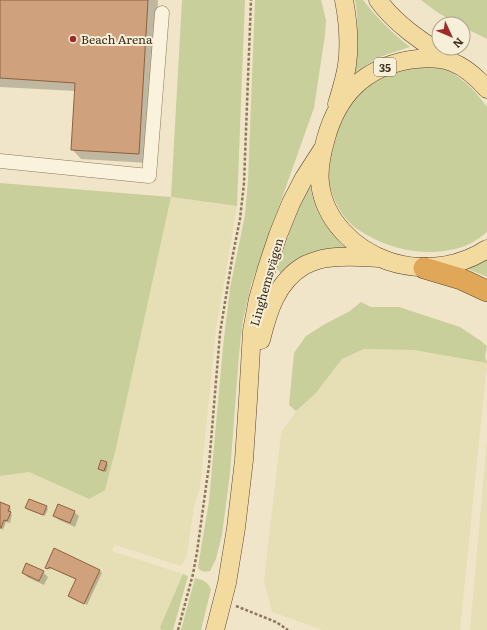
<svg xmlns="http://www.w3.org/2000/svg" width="487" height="630" font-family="Literata,serif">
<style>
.farmland{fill:#e6dfb5}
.green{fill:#c8cf9b}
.shadow{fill:#0003}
.building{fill:#cfa17d;stroke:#8d6141}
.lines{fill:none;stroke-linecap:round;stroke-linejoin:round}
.minor-casing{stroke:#8d775c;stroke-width:15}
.major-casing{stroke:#5b4530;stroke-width:19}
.highway-casing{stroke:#5b4530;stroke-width:22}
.path{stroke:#8d775c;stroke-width:2.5;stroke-dasharray:3 2;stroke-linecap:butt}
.minor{stroke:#faf2dc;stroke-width:14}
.major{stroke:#f3dba0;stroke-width:18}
.highway{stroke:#e0a758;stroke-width:21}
.poi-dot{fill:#9e2b2a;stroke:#f7efd8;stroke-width:1.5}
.labels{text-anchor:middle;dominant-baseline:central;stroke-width:4;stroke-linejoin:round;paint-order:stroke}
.shield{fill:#f7efd8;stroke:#756957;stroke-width:1}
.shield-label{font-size:11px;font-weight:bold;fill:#3d2f20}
.poi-label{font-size:12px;fill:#3d2f20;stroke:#f7efd8;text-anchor:start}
.street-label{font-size:12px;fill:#3d2f20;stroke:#f7efd8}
</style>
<rect width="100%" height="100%" fill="#f0e5c8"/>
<path class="farmland" d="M171 197 237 206 216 330 200 488 194 507 187 555 181 566 115 545 112 551 183 574 160 627 161 630H0V476L29 472 89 499 116 448Z
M364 349 414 350 487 363 460 630H323L272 612 264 581 281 433 296 411 316 393 342 359Z
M487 439V630H470Z"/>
<path class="green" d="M182 0H245L237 206 171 197 116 448 105 490 89 499 29 472 0 476V183L171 197Z
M255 0H321L326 20 325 35 314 108 251 285 243 320 239 354 230 473 222 535 216 559 210 571C204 572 200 572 198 567L209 501 223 347 230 288 245 215 248 181Z
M355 0H363C377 18 392 33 410 47L385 55 374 60 352 75C356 50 360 25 355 0Z
M421 0H487V39L463 27V24H457L437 12Z
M410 64C420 65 430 65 439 67 457 72 477 92 487 107V232C481 237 474 242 467 245 435 258 396 252 367 235 360 231 353 227 348 221 339 211 332 196 329 183 326 165 333 140 340 124 344 117 346 108 350 102 354 97 366 84 371 79 374 77 378 76 382 75 391 71 401 67 410 64Z
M309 181C311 188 312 195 314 202 320 221 334 238 351 249 333 248 317 249 301 257 294 262 288 268 282 274L277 269 291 227Z
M487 257V277L463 267Z
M361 302 371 307H399L460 327 481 341 487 346 485 357 487 363 414 350 364 349 342 359 316 393 296 411 289 405 294 353 306 336 325 324 350 311Z
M183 574 188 576 173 630H161L160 627Z
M195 578C203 580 207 581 211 589L202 626 201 630H181Z"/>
<path class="shadow" d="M0 0H158L148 163 81 159 72 149 76 91 0 87Z
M106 463 108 465 106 472 102 471 99 469Z
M0 503 9 507 11 509 10 513 12 515 10 523 6 522 3 530 0 528Z
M46 507 48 509 45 516 29 510 27 508Z
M74 512 79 516 75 527 59 520 54 516Z
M55 550 100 571 102 573 87 605 72 598 70 596 77 580 51 568 50 570 47 567Z
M23 572H43L48 577 44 585 27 577Z"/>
<path class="building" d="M0 0H148L139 154 71 150 75 83 0 78Z
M101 460 107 462 104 471 98 469Z
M29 499 47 506 43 515 25 508Z
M0 502 10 506 8 511 11 512 7 521 4 520 1 528H0Z
M58 504 75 511 70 523 53 516Z
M54 548 100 570 84 604 68 596 76 579 49 567 48 569 45 568Z
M26 563 44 571 39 581 22 573Z"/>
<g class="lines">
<g class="minor-casing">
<path id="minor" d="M0 161 149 176 162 13"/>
</g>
<g class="major-casing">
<path id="major" d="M378 0C396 25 423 42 449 59
M487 89C463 62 444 54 409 60 364 68 338 95 326 138 322 152 318 168 320 183 324 220 354 249 388 261 420 272 458 268 487 249
M337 104C341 91 345 78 347 65 350 43 348 21 344 0
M261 340C268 311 277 281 305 265 310 263 317 260 322 259 341 255 360 257 378 258
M215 630 227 583 236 528 244 460 248 400 252 331 258 299 267 268 278 235 291 203 304 178 322 150"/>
</g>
<g class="highway-casing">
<path id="highway" d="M424 268 461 279 487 291"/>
</g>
<path class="path" d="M236 606 276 622 288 630
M178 630 193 574 197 552 209 465 220 333 232 259 240 219 244 183 251 0"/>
<use href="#minor" class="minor"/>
<use href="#major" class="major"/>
<use href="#highway" class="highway"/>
</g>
<circle class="poi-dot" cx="73" cy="39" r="4"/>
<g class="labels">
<rect class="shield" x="374" y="58" width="22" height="18" rx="3"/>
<g class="shield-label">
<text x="385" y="67">35</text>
</g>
<g class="poi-label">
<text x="81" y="39">Beach Arena</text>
</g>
<g class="street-label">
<text transform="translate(266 282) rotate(-74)">Linghemsvägen</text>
</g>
</g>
<g transform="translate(451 36) rotate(134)"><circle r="19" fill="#f7efd8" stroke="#ada28e"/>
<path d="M0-3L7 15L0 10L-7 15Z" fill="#9e2b2a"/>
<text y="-6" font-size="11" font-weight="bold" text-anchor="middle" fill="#3d2f20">N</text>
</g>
</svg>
